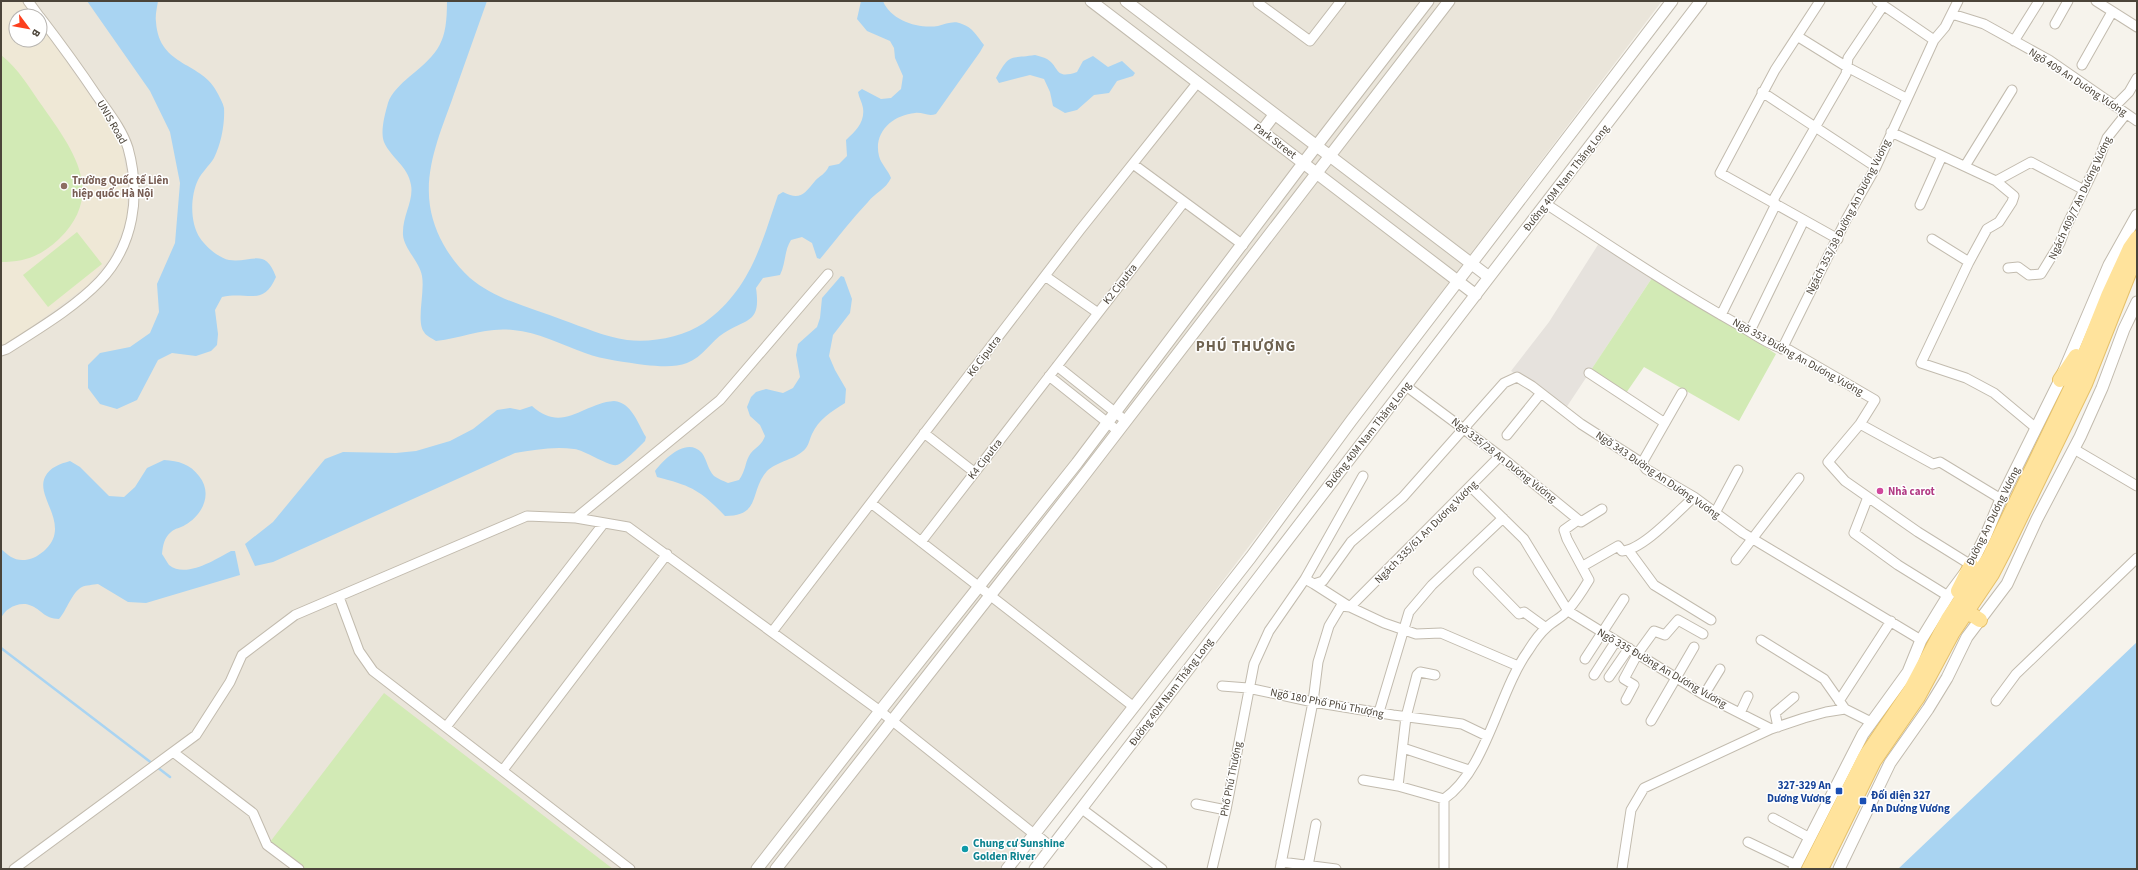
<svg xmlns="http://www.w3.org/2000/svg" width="2138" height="870" font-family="'Source Sans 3',sans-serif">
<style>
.residential{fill:#eae5da;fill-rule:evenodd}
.industrial{fill:#e6e2dd}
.education{fill:#efe8d6}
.green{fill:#d2eab5}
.water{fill:#a9d4f2}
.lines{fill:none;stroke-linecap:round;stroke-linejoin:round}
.stream{stroke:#a9d4f2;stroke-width:2.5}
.minor-casing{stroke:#c2bbae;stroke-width:11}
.tertiary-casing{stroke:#c2bbae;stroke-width:13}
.primary-casing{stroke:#e6c16a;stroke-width:16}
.minor{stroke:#fff;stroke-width:9}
.tertiary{stroke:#fff;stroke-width:11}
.primary{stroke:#ffe39c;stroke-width:14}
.education-dot{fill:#8d6e63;stroke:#fff;stroke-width:1.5}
.hotel-dot{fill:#d1479c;stroke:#fff;stroke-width:1.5}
.transit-dot{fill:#1a4fb4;stroke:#fff;stroke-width:1.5}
.culture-dot{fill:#0f9aa8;stroke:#fff;stroke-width:1.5}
.labels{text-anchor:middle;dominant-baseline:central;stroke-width:3;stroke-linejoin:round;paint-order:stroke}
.street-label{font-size:11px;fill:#4b4439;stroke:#fff}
.education-label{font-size:11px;font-weight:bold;fill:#785e54;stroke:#fff;text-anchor:start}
.hotel-label{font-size:11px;font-weight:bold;fill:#b23c85;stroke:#fff;text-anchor:start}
.transit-label{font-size:11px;font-weight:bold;fill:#164399;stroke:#fff;text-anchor:end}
.culture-label{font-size:11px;font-weight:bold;fill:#0d838f;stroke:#fff;text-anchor:start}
.district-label{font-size:15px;font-weight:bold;letter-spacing:1px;fill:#6e6250;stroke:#fff}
</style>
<rect width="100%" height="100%" fill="#f6f3ec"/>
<path class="residential" d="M1 1H1662L1128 706 999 869H1ZM16 16H40V40H16Z"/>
<path class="industrial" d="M1601 240 1654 275 1564 411 1511 371 1549 322Z"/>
<path class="education" d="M1 1H23L34 16H16V40H40V24L97 106 122 147 126 172 127 200V218L120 237 109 260 87 286 15 339 1 346Z"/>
<path class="green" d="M1 55C19 69 30 89 43 107 73 150 106 193 59 239 41 256 25 262 1 262Z
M77 232 102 264 48 307 23 275Z
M1654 275 1776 354 1739 421 1644 367 1624 396 1589 373Z
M384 693 613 869H305L270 842Z"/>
<path class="water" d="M87 1H158C157 8 155 15 156 22 159 68 203 61 218 94 220 98 223 103 224 108 225 124 221 144 214 158 209 166 202 172 198 180 190 197 190 223 200 238 206 247 219 258 229 260 252 263 265 247 276 277 263 307 248 291 222 297L215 310 218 334 217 345 211 351 196 356 172 353 158 360 137 400 117 409 100 404 88 388V365L100 353 130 347 150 333 159 312 157 284 175 243 180 183 170 132 150 91Z
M447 1H487C476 32 465 63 454 94 442 129 424 167 430 206 434 233 450 260 470 278 496 300 532 308 563 320 583 327 605 337 627 340 652 343 683 337 704 323 750 290 761 245 778 195L783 192C800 201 804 194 815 181 820 175 825 175 829 166L839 164 847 156 846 140C856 131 865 122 863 108 862 102 859 98 858 92L862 89 881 99 891 98 901 89 903 76 895 58 894 48 890 41 867 31 857 19 861 1H883C891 21 919 29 938 26 946 24 954 20 962 24 972 27 977 36 984 45L980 52 936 114C928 117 923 112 915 113 893 115 873 132 879 156 881 164 888 170 891 178 886 189 875 193 868 202 851 220 836 240 820 259L817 258 812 243 802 237 791 240C784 251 786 263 780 275L763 278 756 288C761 323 748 318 724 333 711 341 703 357 687 363 675 368 657 366 645 365 625 362 604 360 585 353 562 345 538 332 513 330 483 327 464 338 436 341 432 338 426 336 424 332 416 322 425 292 422 276 420 262 404 249 403 235 402 216 414 201 411 185 408 166 391 158 384 142 380 131 385 114 388 103 391 93 401 84 409 77 440 52 447 42 447 1Z
M1035 55C1038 56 1044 57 1047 59 1060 67 1054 80 1077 72L1083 61 1093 56 1108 67 1122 61 1135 73 1133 76 1117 81 1109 93 1094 95 1077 110 1065 113 1053 106 1050 92 1044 79 1030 75 999 83 996 78C1010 53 1009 59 1035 55Z
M841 276 844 277 852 299 850 313 833 335 829 356 835 370 846 389 845 403C831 412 819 419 812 434 810 438 809 444 806 448 796 460 777 461 767 471 749 491 762 516 725 516 700 490 692 486 657 477L655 471C664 459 687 436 702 453 707 460 708 470 714 476 718 479 724 481 728 483L739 480C746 470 745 463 749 456 754 447 761 447 765 436L760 425 750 416 747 407 751 397 756 392 766 389 783 393 793 388 800 377 796 355 798 344 817 327 820 318 822 298Z
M614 401C632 403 637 422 646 437L645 441C639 447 624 463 617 465 609 467 585 450 574 449 554 446 534 450 515 453L273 562 255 566 245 544 273 522 325 459 343 452 396 453 416 451 450 441 473 429 497 410 510 408 520 410 532 406C563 434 583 403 614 401Z
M164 460C179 461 190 464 199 476 213 493 203 515 185 525 181 528 175 528 171 532 164 538 163 545 162 554 164 557 167 562 169 565 186 579 216 559 231 551H235L240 575 146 603 128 602 98 584C93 585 86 585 82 587 72 592 67 610 59 619 44 618 44 612 32 606 21 600 4 608 1 619V549C8 555 14 561 25 560 33 559 40 555 46 549 71 524 35 497 45 477 50 467 60 464 70 461L80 467 109 496 124 497 135 487 147 468Z
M2137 642V869H1898Z"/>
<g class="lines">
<path class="stream" d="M1 648 153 764
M157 767 170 777"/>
<g class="minor-casing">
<path id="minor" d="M28 1 39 16
M1260 1 1258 3 1310 41 1341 1
M1820 1 1775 70 1720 173 1838 239
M1877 1 1934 40
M2096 1 2137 27
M1952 14 1984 24 2049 60 2137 121
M2055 24 2068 1
M1797 36 1847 67 1906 98
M2014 41 2039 1
M2082 65 2112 12
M1762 92 1876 167
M2115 106 2129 92 2137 78
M1891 132 1996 181 2014 196 2012 202 1999 222 1987 229 1969 262 1921 363 1966 378 1994 393 2036 428
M1133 164 1243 245
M1965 166 2012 90
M1996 181 2031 162 2084 190
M1772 202 1846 74 1848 58 1883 6
M1546 204C1609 245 1671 287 1737 324 1753 333 1771 347 1789 350L1875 400 1860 424 1828 462 1845 481 1918 532 1971 565
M1920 205 1942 156
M1932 239 1969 262
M2008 268 2018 267 2029 275 2041 274 2060 243 2065 229 2099 159 2107 138 2126 114
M1045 276 1098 313
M1721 315 1776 204
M1750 331 1804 220
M1782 349 1847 218 1876 167 1934 40 1945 27 1958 1
M1 351 7 349C38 329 74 308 100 281 134 245 141 195 128 148 122 129 108 112 97 96 79 69 60 43 40 17
M1057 366 1126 421
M1589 373 1665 423
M1049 376 1118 431
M1406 386 1500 456 1581 522 1602 509
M1860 424 1933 464 1940 462 2001 499
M924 433 974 472
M1507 435 1541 393
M2074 449 2137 486
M1642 463 1682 393
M1471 487 1524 539 1568 611 1704 695 1771 729
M1868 497 1854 533 1898 565 1948 596
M871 503 1134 707
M1715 513 1738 470
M576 518 720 400 828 274
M921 542 1184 202
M1629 551 1654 585 1711 620
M1736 560 1799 478
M1583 566 1618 546 1622 551C1643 550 1677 512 1694 497
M1478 572 1519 614 1524 612 1546 628
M1305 579 1314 584 1323 581 1351 542 1403 497 1504 383 1517 377 1532 386 1581 424 1642 463 1646 469 1694 497 1743 533 1921 640
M1314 584 1350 607 1384 623 1416 634 1441 633 1518 666
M339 597 359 651 373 671 630 869
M1350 607 1500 456
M772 632 1080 230 1198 82
M1761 640 1824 679 1845 709
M1585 659 1624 599
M1594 675 1616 641
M1609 677 1629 648
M1222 686 1248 688 1313 702 1393 715 1462 724 1487 736
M1704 695 1720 669
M1626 700 1634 685 1624 679 1638 653 1654 631 1665 635 1678 620 1703 634
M1839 701 1891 621
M1996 701 2016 674 2137 558
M1379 712 1409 612 1432 585 1503 518
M1740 713 1748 696
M1651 721 1694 647
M446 727 604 523
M1778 727 1775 713 1794 697
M1403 748 1469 770
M173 752 253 813 267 845 299 869
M503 770 667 554
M1363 780 1398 786 1444 799
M1398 786 1406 717 1417 675 1420 672 1435 675
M1196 804 1226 810
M1082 809 1162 869
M1773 818 1810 838
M1748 842 1796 865
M1281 862 1336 869
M1308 866 1316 824
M14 869 196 735 230 682 242 655 295 615 527 516 576 518 628 527 880 711 1034 834
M1212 869 1226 810 1254 664 1269 631 1305 579 1363 476
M1280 869 1313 702 1318 662 1329 626 1341 606 1350 607
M1444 869V799C1487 769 1498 693 1528 651 1533 643 1540 633 1547 627 1553 621 1563 617 1568 610 1576 601 1583 590 1589 580L1567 539 1564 530 1578 520
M1622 869 1631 810 1644 788 1771 729 1804 718 1826 712 1845 709 1871 722"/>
</g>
<g class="tertiary-casing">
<path id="tertiary" d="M1091 1 1476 295
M1126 1 1489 277
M1262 131 1274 115
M1034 834 1051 848
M757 869 880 711 1077 463 1304 162 1428 1
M776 869 1079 482 1449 1
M1007 869 1251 557 1351 421 1672 1
M1035 869 1701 1
M1794 869 1863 734 1908 672 1921 640 1948 596 1971 565 1986 535 2001 499 2060 380 2109 265 2137 215
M1839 869 1890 763 1928 709 1947 678 1967 637 2007 584 2037 519 2080 437 2102 388 2124 329 2137 302"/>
</g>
<g class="primary-casing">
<path id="primary" d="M2060 380 2076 356
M1958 591 1971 565
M1966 611 1980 620
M1809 869 1865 757 1910 691 1948 619 1989 558 2072 386 2108 296 2130 248 2137 238
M1821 869 1874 761 1918 697 1953 632 1992 574 2004 551 2085 384 2129 273 2137 258"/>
</g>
<use href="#minor" class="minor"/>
<use href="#tertiary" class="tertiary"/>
<use href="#primary" class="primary"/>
</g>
<circle class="education-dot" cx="64" cy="186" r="4"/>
<circle class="hotel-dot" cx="1880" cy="491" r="4"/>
<g class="transit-dot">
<rect x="1835" y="787" width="8" height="8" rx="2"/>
<rect x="1859" y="797" width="8" height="8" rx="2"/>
</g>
<circle class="culture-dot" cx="965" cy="849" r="4"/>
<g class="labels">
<g class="street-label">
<text transform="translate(2078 82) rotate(33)">Ngõ 409 An Dương Vương</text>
<text transform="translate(112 122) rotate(60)">UNIS Road</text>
<text transform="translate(1275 141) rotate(37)">Park Street</text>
<text transform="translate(1566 178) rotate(-52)">Đường 40M Nam Thăng Long</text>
<text transform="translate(2080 198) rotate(-65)">Ngách 409/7 An Dương Vương</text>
<text transform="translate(1848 217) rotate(-63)">Ngách 353/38 Đường An Dương Vương</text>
<text transform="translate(1120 284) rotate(-52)">K2 Ciputra</text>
<text transform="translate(984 356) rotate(-53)">K6 Ciputra</text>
<text transform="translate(1798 357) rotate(29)">Ngõ 353 Đường An Dương Vương</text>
<text transform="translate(1368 435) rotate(-52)">Đường 40M Nam Thăng Long</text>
<text transform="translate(985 459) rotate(-52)">K4 Ciputra</text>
<text transform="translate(1504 460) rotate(38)">Ngõ 335/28 An Dương Vương</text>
<text transform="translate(1658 475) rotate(34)">Ngõ 343 Đường An Dương Vương</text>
<text transform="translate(1993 516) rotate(-64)">Đường An Dương Vương</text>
<text transform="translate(1426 532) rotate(-45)">Ngách 335/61 An Dương Vương</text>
<text transform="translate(1662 668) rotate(30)">Ngõ 335 Đường An Dương Vương</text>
<text transform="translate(1171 692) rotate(-53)">Đường 40M Nam Thăng Long</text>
<text transform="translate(1327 703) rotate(11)">Ngõ 180 Phố Phú Thượng</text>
<text transform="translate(1231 779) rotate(-79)">Phố Phú Thượng</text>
</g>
<g class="education-label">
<text x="72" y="180">Trường Quốc tế Liên<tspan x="72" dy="13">hiệp quốc Hà Nội</tspan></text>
</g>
<g class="hotel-label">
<text x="1888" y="491">Nhà carot</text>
</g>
<g class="transit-label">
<text x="1831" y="785">327-329 An<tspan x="1831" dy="13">Dương Vương</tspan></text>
<text x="1871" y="795" text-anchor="start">Đối diện 327<tspan x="1871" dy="13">An Dương Vương</tspan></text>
</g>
<g class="culture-label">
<text x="973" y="843">Chung cư Sunshine<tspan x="973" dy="13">Golden River</tspan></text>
</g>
<g class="district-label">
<text x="1246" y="346">PHÚ THƯỢNG</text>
</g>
</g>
<rect width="2138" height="870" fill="none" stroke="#4b4439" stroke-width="4"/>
<g transform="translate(28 28) rotate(122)"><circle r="19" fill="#ffffff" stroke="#b7b4b0"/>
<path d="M0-3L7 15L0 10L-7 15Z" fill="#fc3f1d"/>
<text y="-6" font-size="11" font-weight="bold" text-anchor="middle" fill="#4b4439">B</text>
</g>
</svg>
